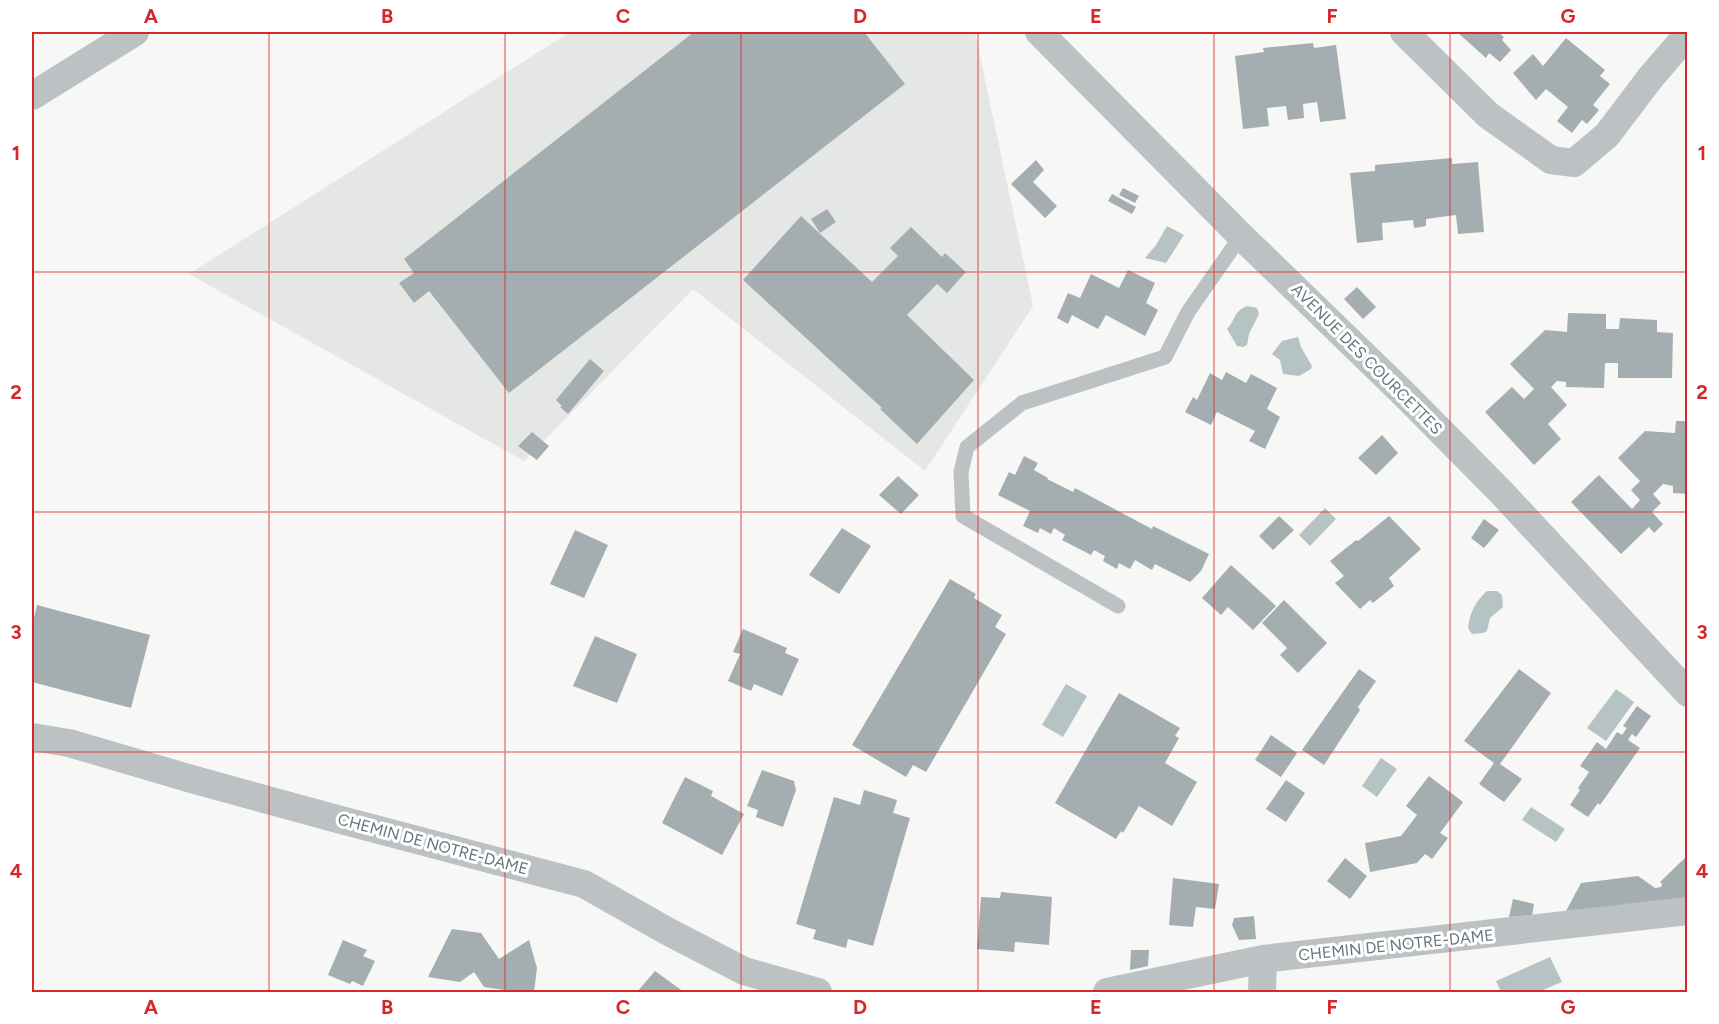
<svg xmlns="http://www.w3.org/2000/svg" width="1719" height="1024" font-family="Figtree,sans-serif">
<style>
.built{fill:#e5e7e5}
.water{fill:#b6c3c5}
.building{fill:#a4aeb1}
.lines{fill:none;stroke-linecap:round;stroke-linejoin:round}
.service{stroke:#bcc2c4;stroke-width:15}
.minor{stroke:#bcc2c4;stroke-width:28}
.grid{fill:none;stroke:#d62828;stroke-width:1.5;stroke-opacity:0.55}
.labels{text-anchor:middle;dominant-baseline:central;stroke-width:6;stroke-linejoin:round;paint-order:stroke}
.street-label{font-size:16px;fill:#65767d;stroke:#fff}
.neatline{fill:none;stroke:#d62828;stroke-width:2}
.grid-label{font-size:20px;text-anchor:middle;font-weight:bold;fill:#d62828}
</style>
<rect width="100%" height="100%" fill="#f7f7f5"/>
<path class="built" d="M570 32H975L1033 306 925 471 693 289 524 461 189 274Z"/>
<path class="water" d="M1167 226 1184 235 1166 263 1145 258 1156 245Z
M1247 306 1257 308 1259 314 1249 334 1247 345 1243 347 1237 346 1227 329C1237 318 1232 313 1247 306Z
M1298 337 1301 347 1312 366 1311 369 1299 376 1283 374 1280 360 1272 354 1282 341Z
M1325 508 1336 519 1310 546 1299 535Z
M1487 591H1497L1502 595 1503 607 1490 618 1487 631 1483 633 1472 634 1468 628C1470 612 1475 602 1487 591Z
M1066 684 1087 696 1063 737 1042 725Z
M1616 689 1634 702 1606 741 1587 728Z
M1381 758 1397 769 1377 797 1362 786Z
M1531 807 1565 829 1556 842 1522 820Z
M1550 957 1562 982 1538 992H1501L1496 981Z"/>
<path class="building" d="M694 32H864L905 84 509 393 429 291 414 303 399 283 414 273 404 259Z
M1457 32H1498L1504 37 1502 40 1511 50 1500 62 1489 53 1486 58Z
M1566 38 1605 70 1600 76 1610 84 1593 105 1599 110 1587 124 1582 120 1572 133 1557 121 1568 107 1546 89 1536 100 1513 73 1533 54 1543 66Z
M1313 43 1314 48 1336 45 1346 119 1320 122 1317 102 1303 104 1304 118 1288 120 1286 106 1267 108 1269 126 1243 129 1235 56 1264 52 1263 48Z
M1452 158V164L1478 162 1484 232 1458 234 1456 215 1426 219V226L1414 228 1413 220 1382 223 1383 240 1357 243 1350 173 1375 171V165Z
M1036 160 1044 170 1033 182 1057 206 1045 218 1011 184Z
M1123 188 1139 196 1135 203 1119 195Z
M1112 194 1136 207 1132 214 1108 201Z
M827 209 836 222 820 233 811 219Z
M801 216 872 282 898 256 890 248 911 227 942 257 945 253 966 272 947 293 937 284 907 315 974 380 917 444 880 409 882 408 743 280Z
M1128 270 1155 283 1146 303 1158 310 1145 336 1106 315 1098 329 1072 315 1068 324 1057 318 1068 293 1080 298 1091 274 1119 288Z
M1357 287 1376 307 1363 319 1344 299Z
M1568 313 1606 314V329H1619L1620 318 1657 320V332L1673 333 1672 378H1618V363H1605L1604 388 1566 387V382L1557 381 1551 387 1567 405 1548 424 1561 439 1534 465 1485 412 1512 387 1524 399 1534 389 1510 364 1545 330 1567 332Z
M590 359 604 371 568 414 560 407 562 406 556 400Z
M1226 372 1246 383 1251 374 1277 388 1267 409 1280 417 1265 449 1249 441 1255 431 1217 412 1211 425 1185 412 1193 397 1197 400 1210 373 1222 380Z
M1676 421H1688V494L1673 493V486L1663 484 1653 494 1661 503 1652 512 1663 524 1654 533 1649 527 1621 554 1571 502 1599 475 1632 509 1640 500 1631 490 1640 481 1618 458 1645 431 1675 433Z
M532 432 549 446 537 460 518 446Z
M1382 435 1398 453 1376 475 1358 458Z
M1024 456 1038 463 1034 470 1048 478 1047 479 1073 492 1075 488 1152 529 1153 526 1209 554 1201 571 1190 582 1155 564 1152 570 1135 560 1130 569 1119 563 1117 569 1103 561 1105 556 1094 550 1091 555 1062 540 1065 535 1054 528 1051 534 1040 528 1038 533 1023 526 1030 511 998 495 1009 472 1015 475Z
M898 476 919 495 901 514 879 495Z
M1279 516 1294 530 1273 550 1259 536Z
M1389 516 1421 549 1389 578 1394 586 1373 603 1370 600 1360 609 1335 583 1344 576 1330 561 1356 540 1358 541Z
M1484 519 1499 530 1484 548 1471 538Z
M842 528 871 546 839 594 809 575Z
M575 530 608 545 584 598 550 584Z
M1231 565 1276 606 1253 630 1228 607 1221 615 1202 598Z
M950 579 976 594 974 598 1002 615 995 627 1006 634 926 772 913 765 906 777 852 745Z
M1284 600 1327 643 1298 673 1280 655 1287 648 1262 623Z
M37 605 150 635 131 708 32 682V626Z
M743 629 787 648 785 653 799 659 782 696 754 684 751 691 728 681 740 654 733 652Z
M595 636 637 654 617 703 573 686Z
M1359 669 1376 681 1358 707 1360 710 1324 765 1302 750Z
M1519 669 1551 693 1500 764 1522 779 1504 802 1479 784 1494 763 1464 741Z
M1119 693 1180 728 1175 736 1179 738 1165 763 1197 782 1172 826 1139 806 1123 833 1121 831 1116 839 1055 803Z
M1637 706 1651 716 1636 737 1632 734 1628 740 1640 748 1600 805 1598 803 1588 817 1570 805 1580 790 1578 788 1589 772 1580 766 1597 742 1606 749 1617 732 1622 735 1627 728 1623 726Z
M1271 735 1297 753 1281 777 1255 760Z
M762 770 794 781 796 790 783 827 756 817 758 810 747 806Z
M1429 776 1463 802 1440 833 1448 838 1432 859 1425 854 1417 863 1370 872 1365 843 1401 836 1417 815 1406 806Z
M685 777 713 791 711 796 744 814 722 855 662 823Z
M1286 780 1305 793 1286 822 1266 809Z
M864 790 897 800 893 813 910 818 873 946 848 939 846 948 813 939 816 930 796 924 834 797 860 805Z
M1688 855V899L1566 911 1581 883 1638 876 1655 888 1661 887 1662 884 1660 882Z
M1345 858 1367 876 1350 899 1327 881Z
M1173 878 1219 884 1215 909 1196 907 1193 927 1169 925Z
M1001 892 1052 897 1049 945 1015 942 1014 952 977 949 981 897 1000 898Z
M1513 899 1534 904 1532 915 1509 917Z
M1254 916 1256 939 1239 940 1232 925 1234 918Z
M452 929 481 933 499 959 529 940 537 968 534 992H518L484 987 474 972 460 982 428 977Z
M343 940 367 950 363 956 375 961 363 986 352 981 350 984 328 975Z
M1131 950H1149L1148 966 1130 970Z
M655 971 684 992H637Z"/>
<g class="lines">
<path class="service" d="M1118 606 963 516 961 472 967 447 1022 403 1165 357 1188 312 1241 236"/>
<path class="minor" d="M1039 32 1241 236 1405 395 1500 491 1688 693
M1404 32 1488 115 1551 160 1574 163 1607 135 1651 77 1688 34
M32 96 135 32
M32 737 69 743 195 780 341 820 584 884 667 931 744 971 818 992
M1107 992 1263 959 1688 911
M1262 992 1263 959"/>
</g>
<path class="grid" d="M269 32V992M505 32V992M741 32V992M978 32V992M1214 32V992M1450 32V992M32 272H1688M32 512H1688M32 752H1688"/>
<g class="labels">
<g class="street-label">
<text transform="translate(1367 359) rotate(45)">AVENUE DES COURCETTES</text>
<text transform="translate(433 844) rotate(15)">CHEMIN DE NOTRE-DAME</text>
<text transform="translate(1396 945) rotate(-6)">CHEMIN DE NOTRE-DAME</text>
</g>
</g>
<rect width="1719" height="1024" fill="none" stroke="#ffffff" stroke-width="66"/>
<rect x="33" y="33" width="1653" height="958" class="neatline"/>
<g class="grid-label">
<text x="151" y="23">A</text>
<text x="387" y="23">B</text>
<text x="623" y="23">C</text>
<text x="860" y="23">D</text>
<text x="1096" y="23">E</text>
<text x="1332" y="23">F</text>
<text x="1568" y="23">G</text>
<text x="16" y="160">1</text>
<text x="1702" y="160">1</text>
<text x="16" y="399">2</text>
<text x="1702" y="399">2</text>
<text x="16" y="639">3</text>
<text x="1702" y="639">3</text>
<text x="16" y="878">4</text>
<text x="1702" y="878">4</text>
<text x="151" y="1014">A</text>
<text x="387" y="1014">B</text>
<text x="623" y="1014">C</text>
<text x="860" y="1014">D</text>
<text x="1096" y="1014">E</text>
<text x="1332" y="1014">F</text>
<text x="1568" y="1014">G</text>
</g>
</svg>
